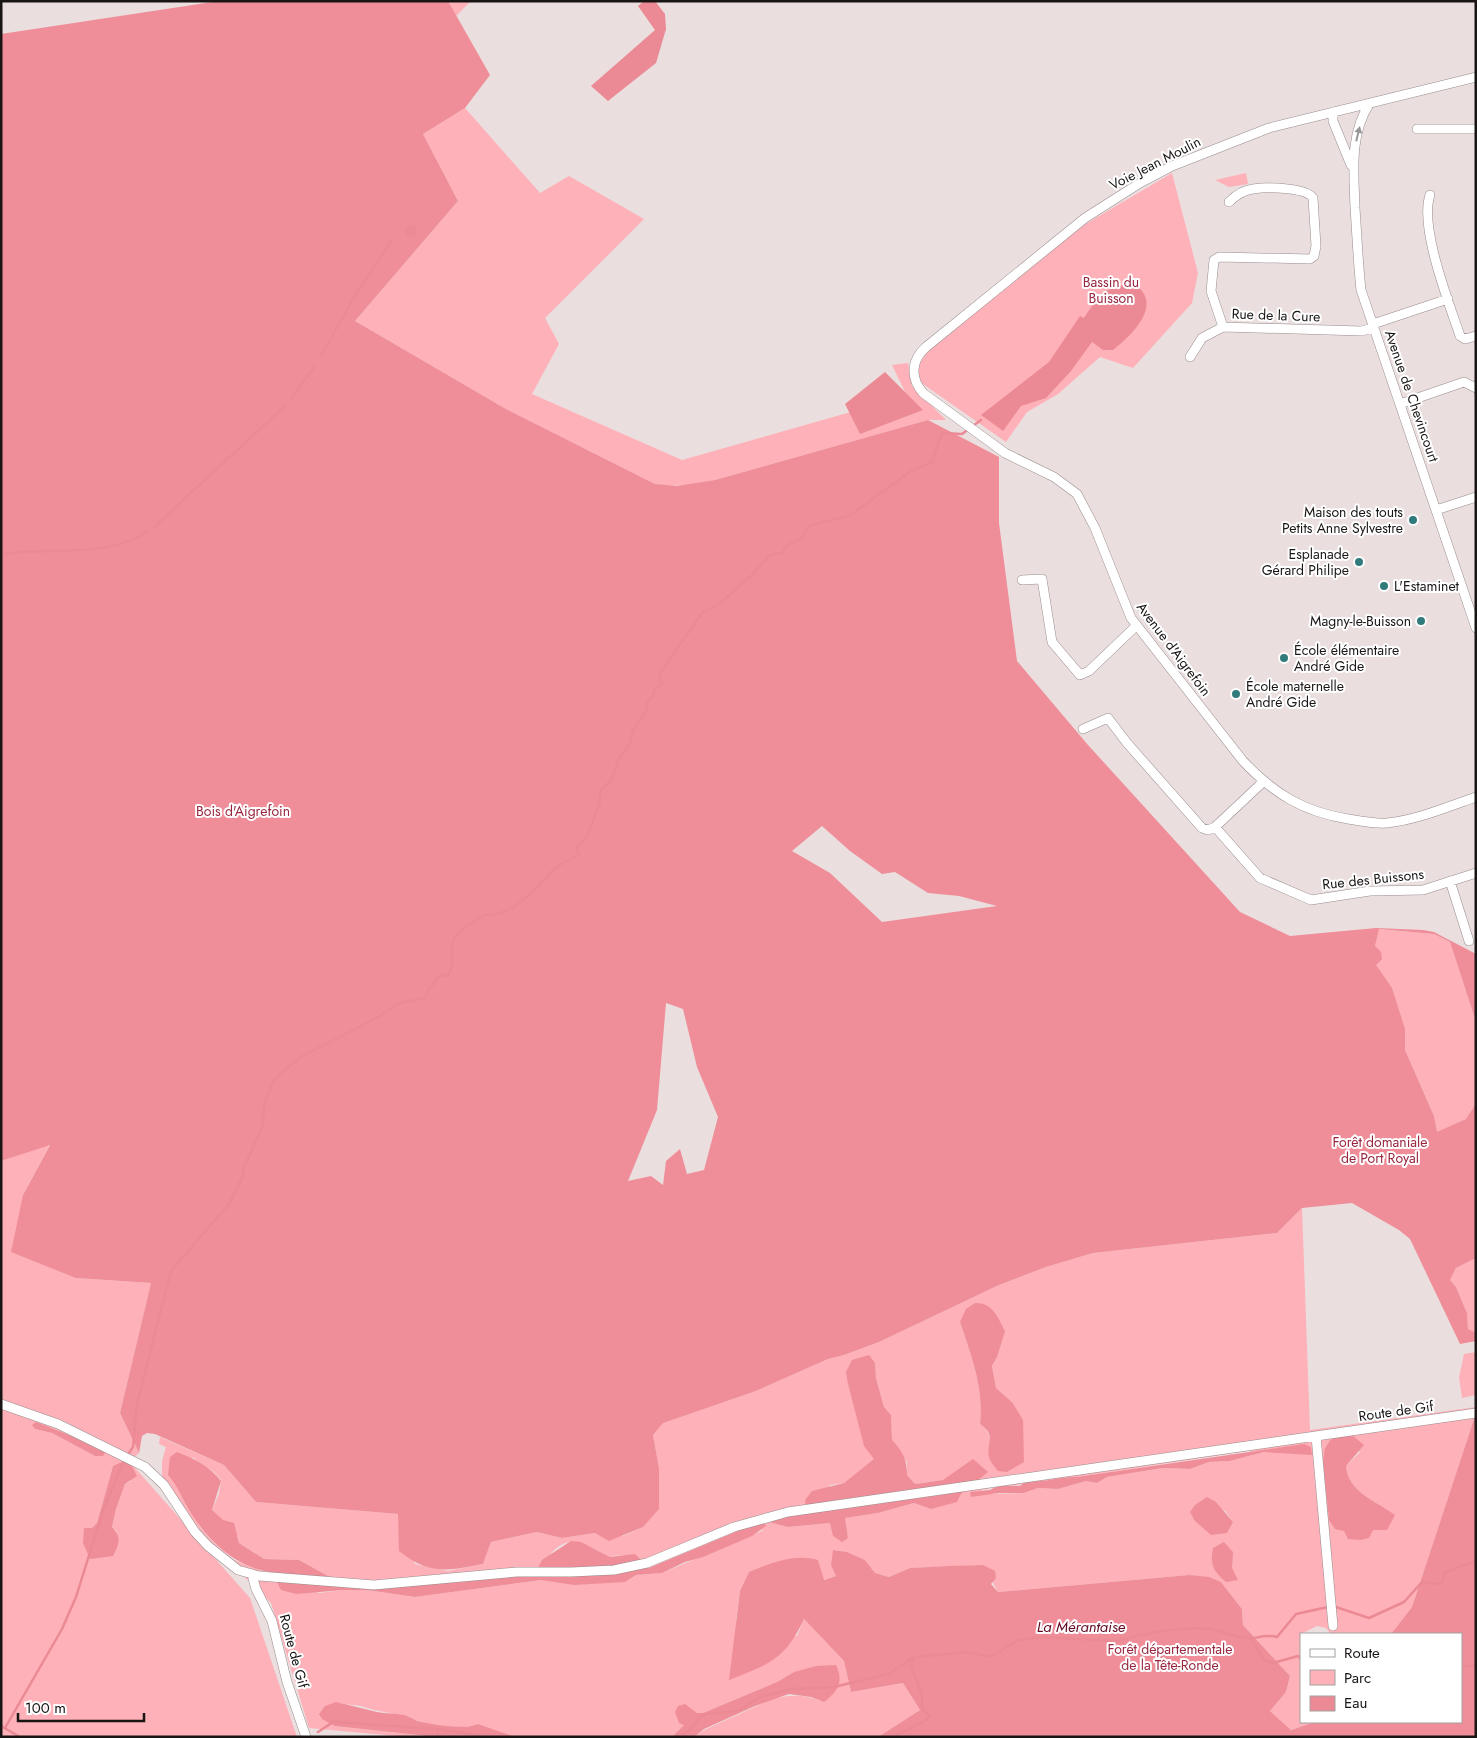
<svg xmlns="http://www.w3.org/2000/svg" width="1477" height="1738" font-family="Jost,sans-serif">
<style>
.green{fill:#feb1b8;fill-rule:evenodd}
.forest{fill:#ef8e98;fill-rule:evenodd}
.water{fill:#eb8a94}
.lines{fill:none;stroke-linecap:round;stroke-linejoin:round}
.stream{stroke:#eb8a94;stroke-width:2.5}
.minor-casing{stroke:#988c8d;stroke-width:10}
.minor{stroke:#fff;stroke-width:9}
.oneway{fill:#989696}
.poi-dot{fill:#327b7c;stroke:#fff;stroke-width:2}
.labels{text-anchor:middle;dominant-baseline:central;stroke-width:4;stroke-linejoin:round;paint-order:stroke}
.street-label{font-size:14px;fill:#191515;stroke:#fff}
.park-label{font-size:14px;fill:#98263e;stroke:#fff}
.poi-label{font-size:14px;fill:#191515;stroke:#fff;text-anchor:end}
.water-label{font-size:15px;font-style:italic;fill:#620a21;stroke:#fff}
</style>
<rect width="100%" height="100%" fill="#ebdedf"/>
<path class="green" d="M448 1H471L456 16Z
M465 108 540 193 569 176 644 219 545 318 559 344 532 394 682 460 907 396 892 365 908 363 912 386 946 420H928L715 480C695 484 675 488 655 484L506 409 355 321 458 201 423 134Z
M1172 173 1198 273 1192 303 1133 368 1100 357 1058 394 1027 412 1006 442 920 382 918 366 929 349 1077 229Z
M1246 173 1248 184 1229 187 1215 180Z
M1378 929 1434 934 1450 942 1476 1022V1103L1466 1119 1437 1133 1434 1116 1405 1050V1029L1376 965 1375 946Z
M50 1144 23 1195 76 1278 151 1283 120 1413 139 1453 129 1461 250 1598 297 1737H1V1161ZM51 1428 97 1446 95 1456 52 1433 35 1429ZM113 1466 131 1481 125 1484 116 1509 112 1527 118 1533 84 1528H92L97 1523Z
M1302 1208 1310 1430 1476 1407V1413L1412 1607 1391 1634H1331L1326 1628 1317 1626 1301 1634V1722H1315L1291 1730 1270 1711 1286 1692 1290 1676 1243 1625 1242 1609 1221 1582 1189 1575 998 1592 983 1565 910 1568 889 1577 875 1573 865 1560 847 1552 833 1550 836 1576 823 1580 818 1560 749 1572 740 1591 736 1621 797 1636 804 1619 844 1661 851 1692 903 1683 920 1710 878 1737H694C705 1728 716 1725 728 1719 764 1704 784 1686 824 1702L794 1672 777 1682 703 1713H697L672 1737H512L478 1724C465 1730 435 1726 420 1722 414 1720 408 1715 402 1715 389 1713 377 1711 364 1707 356 1704 349 1706 341 1703L335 1726 436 1737H407L309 1728 271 1603 207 1540 162 1478V1461L166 1447 159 1444 160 1437 224 1465 256 1502 398 1514 415 1564 448 1571 483 1564 491 1542 537 1532 562 1538 595 1533 623 1536 643 1527 659 1468 653 1435 662 1423 756 1391 828 1359 844 1355 879 1342 999 1285 1046 1267 1093 1253 1277 1233ZM960 1322 997 1357 992 1366 996 1388 1012 1402 989 1458C990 1444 993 1433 980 1424 984 1388 971 1355 960 1322ZM875 1363 876 1378 884 1407 891 1415 892 1441 907 1462V1475L915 1484 943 1480 931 1509 914 1503 878 1513 844 1518 848 1538 830 1523 788 1527 770 1522 807 1511 830 1485 844 1483 875 1459 848 1384ZM1339 1437 1360 1452 1346 1466C1348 1492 1376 1501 1394 1515L1373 1530 1325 1448 1330 1440ZM1248 1451 1312 1455 1264 1452 1230 1461 1209 1462 1190 1469 1163 1468 1107 1477 1097 1483 1086 1481 1058 1489 1038 1488 1024 1493 991 1494 980 1490C988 1490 993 1486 999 1485 1011 1484 1016 1488 1027 1481 1042 1484 1060 1476 1076 1477ZM193 1457C203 1468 211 1466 221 1480L219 1494 212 1510 238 1537 239 1543 264 1559 299 1560 330 1577 337 1585 535 1573C564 1535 569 1535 610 1557 625 1553 637 1558 649 1568L747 1527 764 1530 662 1573 636 1575 625 1582 541 1580 415 1597 367 1590H343L319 1593 234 1560 214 1543 201 1528 184 1501 177 1485ZM1203 1501 1225 1511 1233 1522 1195 1505Z
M1476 1258V1333L1474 1334 1468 1329 1467 1313 1456 1287 1450 1280 1456 1268Z
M1476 1352V1395L1462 1398 1459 1377 1464 1354Z"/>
<path class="forest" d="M219 1H448L490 75 465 108 423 134 458 201 355 321 506 409 655 484 677 486 715 480 928 420 999 457V523L1017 661 1088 745 1240 912 1290 936 1376 928 1423 930 1434 932 1476 954V1022L1450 942 1434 934 1379 929 1375 946 1381 952 1382 959 1376 965 1392 988 1405 1029V1050L1434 1116 1437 1132 1466 1119 1476 1103V1258L1456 1268 1450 1280 1456 1287 1467 1313 1468 1329 1476 1333V1341L1460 1344 1410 1239 1399 1230 1352 1203 1302 1208 1277 1233 1093 1253 1046 1267 999 1285 879 1342 844 1355 828 1359 756 1391 663 1423 653 1435 659 1468V1509L643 1527 609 1541 595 1533 562 1538 537 1532 491 1542 483 1564C448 1571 429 1575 399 1551L398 1514 256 1502 224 1465 155 1434 147 1433 142 1436 139 1453 120 1413 151 1283 76 1278 11 1252 23 1195 50 1145 1 1161V34ZM822 826 850 851 882 874 895 872 928 893 959 896 997 906 882 922 830 873 792 851ZM666 1003 683 1009 697 1067 718 1117 704 1170 687 1174 680 1149 666 1161 663 1185 651 1176 628 1181 657 1110Z
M975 1303C993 1303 997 1316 1005 1331L997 1357 992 1366 996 1388 1012 1402 1023 1420 1024 1462 1007 1472 998 1471C995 1467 990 1462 989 1457 986 1442 997 1436 980 1424 984 1388 971 1355 960 1322L966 1309Z
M869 1355 875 1363 876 1378 884 1407 891 1415 892 1440C903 1452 907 1459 907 1475L915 1484 943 1480 973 1459 988 1472 961 1494 957 1502 931 1509 914 1503 878 1513 845 1518 848 1538 842 1542 833 1536 830 1523 788 1527 769 1522 807 1511 805 1500 812 1491 844 1483 874 1459 864 1446 848 1384 846 1372 852 1360Z
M1476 1413V1737H878L920 1710 903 1683 851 1692 844 1661 804 1619C785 1660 769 1664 729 1680L740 1591 749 1572C771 1563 795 1553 818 1560L824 1580 836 1576 831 1565 833 1550 847 1552 865 1560 875 1573 889 1577 910 1568 949 1566 983 1565 995 1571 996 1578 991 1584 998 1592 1189 1575 1209 1577 1221 1582 1242 1609 1243 1625 1290 1676 1286 1692 1270 1711 1291 1730 1315 1722H1461V1634H1391L1412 1607Z
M36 1422 97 1446 105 1453 103 1456H95L52 1433 35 1429 32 1425Z
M1339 1436H1353L1364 1445 1346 1466C1348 1492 1376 1501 1395 1515L1387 1530H1373L1369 1538 1361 1540 1348 1539 1344 1531 1335 1529 1329 1520 1323 1461 1325 1448 1330 1440Z
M1304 1444 1311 1447 1312 1455 1264 1452 1230 1461 1209 1462 1190 1469 1163 1468 1107 1477 1097 1483 1086 1481 1058 1489 1038 1488 1024 1493H999L971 1497 970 1492 990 1490 999 1485 1020 1486 1027 1480C1042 1484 1060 1476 1076 1477Z
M177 1452C193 1458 211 1467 221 1481L212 1510 223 1520 234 1523 239 1543 264 1559 299 1560 330 1577 337 1585 535 1573 542 1560 571 1541 581 1542 610 1557 635 1554 649 1568 747 1527 764 1523 766 1526 752 1536 703 1557 685 1562 662 1573 636 1575 625 1582 574 1585 541 1580 415 1597 367 1590H343L296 1594 281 1590 278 1584 277 1573C234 1569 204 1538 184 1501 179 1491 176 1484 168 1475L170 1457Z
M124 1461 132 1466 137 1476 125 1484 116 1509 112 1527C122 1537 119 1544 113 1556L90 1559 83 1543 84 1528H92L97 1523 113 1466Z
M1207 1497 1216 1502 1233 1522 1227 1533 1211 1535 1195 1521 1190 1512 1195 1505Z
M1224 1542 1233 1552 1232 1568 1238 1580 1226 1582C1213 1571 1210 1565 1213 1548Z
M836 1665C844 1682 838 1691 824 1702L811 1697 789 1694 755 1706 704 1729 694 1737H672L684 1725 679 1723 675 1712 678 1706 685 1704 697 1713H703L777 1682 794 1672 816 1666Z
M336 1702C350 1705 363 1709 377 1712 386 1714 395 1713 404 1715 410 1716 415 1721 421 1722 437 1725 464 1730 478 1724L515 1737H436L335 1726 322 1719 319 1714 325 1706Z"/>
<path class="water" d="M644 1H655L665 14 666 29 656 63 608 101 591 86 655 30 638 6Z
M405 231a6 6 0 1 1 12 0a6 6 0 1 1-12 0Z
M1134 284C1165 304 1131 336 1113 350H1103L1092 342 1071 371 1046 398 1021 406 1003 431 981 415 1049 362 1080 316 1084 318C1099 295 1106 285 1134 284Z
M885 372 923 410 860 434 845 404Z"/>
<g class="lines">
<path class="stream" d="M321 356 353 299 392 240
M291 399 314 367
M154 527 285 406
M1 554C49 546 105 560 148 531
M127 1456 133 1447 137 1404 171 1271 229 1204 243 1176V1169L262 1128 265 1101 274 1080 283 1071 304 1055 373 1020 399 1003 425 998 429 989 440 976 448 975C457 961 448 948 455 937 460 928 475 922 483 915 513 917 533 891 552 871 559 864 569 860 579 855L576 848 587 837 600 802V791L612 779 619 758 630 744 633 731 647 709V702L653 697 654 690 662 684 659 675 702 613 719 604 751 576 770 555 783 553 785 547 803 537 809 526 851 515 911 471 932 462 942 433 962 434 981 420
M1333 1606 1369 1618 1404 1602 1422 1582 1441 1584 1445 1573 1466 1564 1476 1562
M1251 1639 1265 1661 1273 1663 1298 1656 1301 1659
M1461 1667 1476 1665
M1 1726 20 1737
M5 1728 62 1629 76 1597 103 1511 124 1460
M318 1732 333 1722 438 1729 488 1737
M438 1737V1729
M678 1737 689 1731 701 1716 706 1714 737 1711 760 1697 791 1689 834 1687 888 1674 914 1657 969 1652 991 1657 1016 1641 1037 1637 1118 1641C1147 1633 1179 1626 1209 1629 1222 1631 1234 1637 1247 1638 1259 1640 1260 1633 1277 1637L1296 1614 1328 1607
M893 1737 926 1720 930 1716 922 1709V1695L911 1666 914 1658"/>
<g class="minor-casing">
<path id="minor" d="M1476 77 1269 128 1172 166 1140 183 1085 218 926 347C911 360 910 378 923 393L1005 453 1054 477 1077 494 1095 528 1131 618 1243 761C1274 794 1304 812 1348 819 1361 821 1374 824 1387 823 1417 820 1447 807 1476 797
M1370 103C1349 134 1354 173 1355 208 1357 236 1358 262 1361 290L1476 628
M1333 112V121L1351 165
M1417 129H1476
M1430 195C1419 227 1449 303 1460 336L1465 339 1476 336
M1373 324 1448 299
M1223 327 1211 291 1214 260 1219 257 1310 259 1314 256 1316 246 1313 198C1306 187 1266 187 1253 189 1244 190 1236 195 1229 202
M1190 357 1202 338 1223 327 1361 331 1374 328
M1400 404 1464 382 1476 388
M1436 510 1476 497
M1022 580 1042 579 1052 642 1080 675 1089 671 1136 626
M1083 729 1108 718 1127 743 1202 828 1208 830 1215 827 1263 782
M1215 827 1260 878 1311 900 1370 891 1423 890 1476 873
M1450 881 1469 941
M1 1404 58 1424 145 1467 164 1485 195 1532 208 1546 238 1570 259 1576 374 1585 517 1572H571L614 1570 647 1563 734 1527 788 1512 1476 1413
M1316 1436 1333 1626
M252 1575 256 1589 272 1621 287 1682 306 1737"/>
</g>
<use href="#minor" class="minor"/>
</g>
<defs><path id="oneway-solid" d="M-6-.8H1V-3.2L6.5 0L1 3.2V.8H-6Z" transform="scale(1.25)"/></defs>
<use class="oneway" href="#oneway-solid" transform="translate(1358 134) rotate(-76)"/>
<g class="poi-dot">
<circle cx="1413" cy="520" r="5"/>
<circle cx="1359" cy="562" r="5"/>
<circle cx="1384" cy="586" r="5"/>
<circle cx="1421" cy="621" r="5"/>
<circle cx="1284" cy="658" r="5"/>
<circle cx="1236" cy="694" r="5"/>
</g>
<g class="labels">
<g class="street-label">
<text transform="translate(1155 163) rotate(-27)">Voie Jean Moulin</text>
<text transform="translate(1276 315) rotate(2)">Rue de la Cure</text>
<text transform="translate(1412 396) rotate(71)">Avenue de Chevincourt</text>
<text transform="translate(1174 649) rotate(53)">Avenue d'Aigrefoin</text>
<text transform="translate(1373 879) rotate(-6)">Rue des Buissons</text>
<text transform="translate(1396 1411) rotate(-8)">Route de Gif</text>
<text transform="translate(294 1651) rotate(75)">Route de Gif</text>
</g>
<g class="park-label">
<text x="1111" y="282">Bassin du<tspan x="1111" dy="16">Buisson</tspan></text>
<text x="243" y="811">Bois d'Aigrefoin</text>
<text x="1380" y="1142">Forêt domaniale<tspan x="1380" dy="16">de Port Royal</tspan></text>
<text x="1170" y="1649">Forêt départementale<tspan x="1170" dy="16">de la Tête-Ronde</tspan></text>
</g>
<g class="poi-label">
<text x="1403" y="512">Maison des touts<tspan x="1403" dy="16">Petits Anne Sylvestre</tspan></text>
<text x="1349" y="554">Esplanade<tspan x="1349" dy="16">Gérard Philipe</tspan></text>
<text x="1394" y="586" text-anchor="start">L'Estaminet</text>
<text x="1411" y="621">Magny-le-Buisson</text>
<text x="1294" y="650" text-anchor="start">École élémentaire<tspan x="1294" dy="16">André Gide</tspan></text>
<text x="1246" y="686" text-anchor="start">École maternelle<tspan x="1246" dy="16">André Gide</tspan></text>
</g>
<g class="water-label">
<text x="1081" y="1627">La Mérantaise</text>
</g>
</g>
<rect width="1477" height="1738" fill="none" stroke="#191515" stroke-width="5"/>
<rect x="1300" y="1633" width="162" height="90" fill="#ffffff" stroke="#a3a1a1"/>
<rect x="1310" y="1649" width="25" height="8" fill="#ffffff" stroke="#a3a1a1"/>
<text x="1344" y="1658" font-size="15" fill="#191515">Route</text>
<rect x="1310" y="1670" width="25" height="15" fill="#feb1b8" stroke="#a3a1a1"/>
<text x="1344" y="1683" font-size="15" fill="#191515">Parc</text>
<rect x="1310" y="1696" width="25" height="15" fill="#eb8a94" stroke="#a3a1a1"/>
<text x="1344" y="1708" font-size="15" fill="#191515">Eau</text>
<path d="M18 1713v8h126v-8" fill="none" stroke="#191515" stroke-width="2.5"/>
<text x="25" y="1713" font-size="15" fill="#191515" stroke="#ffffff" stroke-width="4" paint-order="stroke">100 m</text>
</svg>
